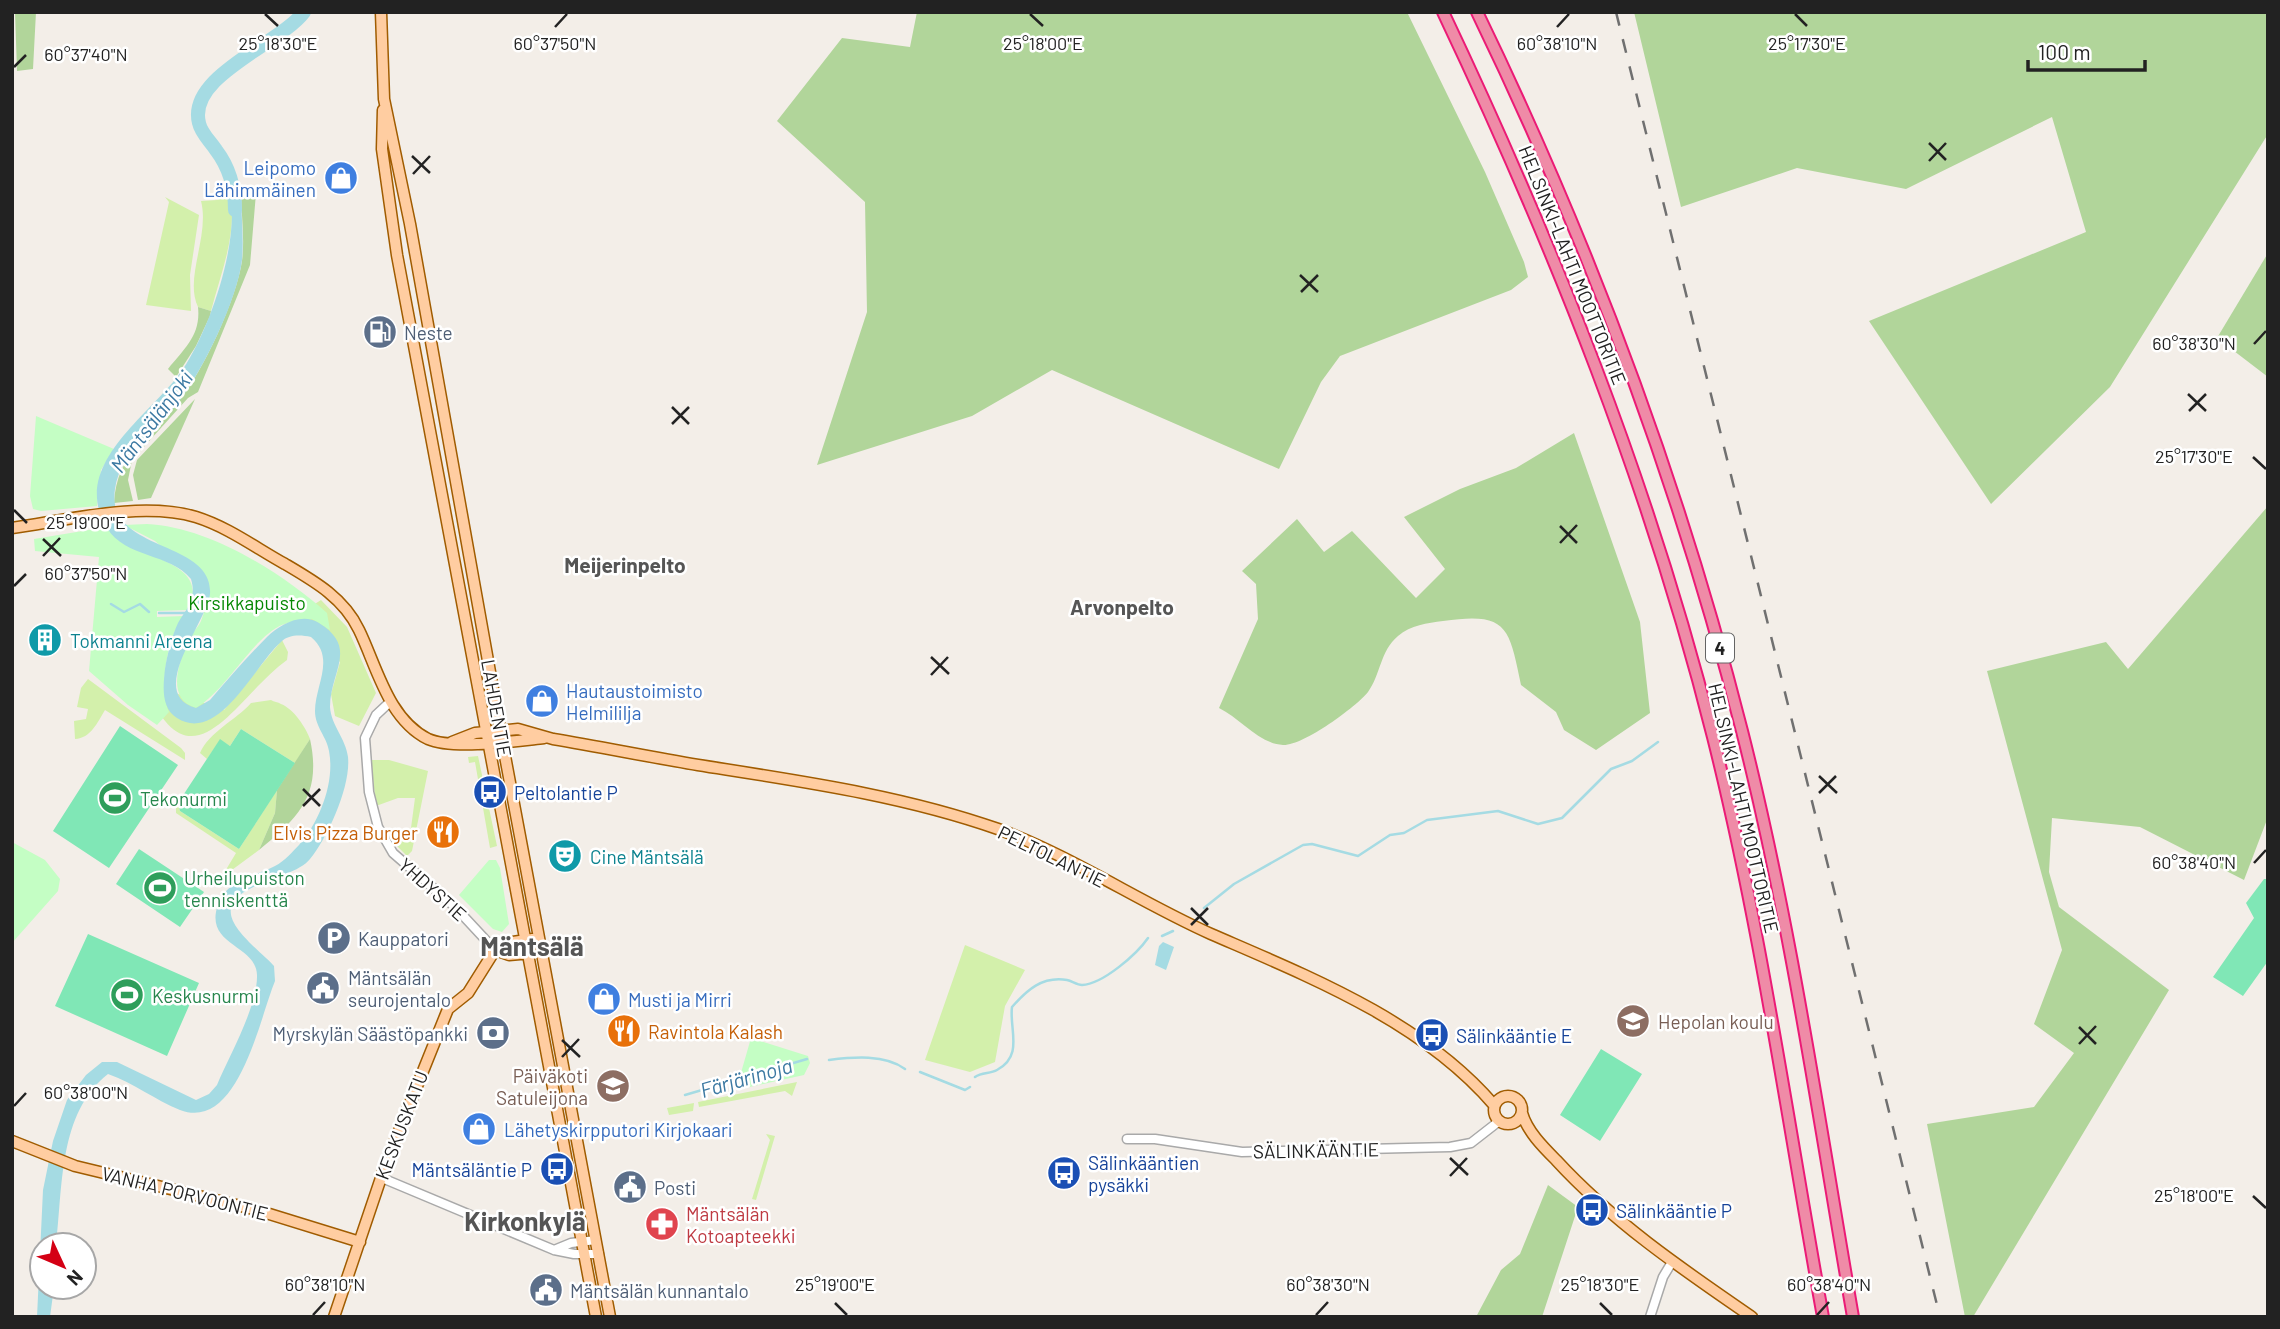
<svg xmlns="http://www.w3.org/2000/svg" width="2280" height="1329" font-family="Barlow,sans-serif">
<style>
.grass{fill:#d3f0ab}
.forest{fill:#b1d59a}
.park{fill:#c4fec4}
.pitch{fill:#80e7b6}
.water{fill:#a5dbe3}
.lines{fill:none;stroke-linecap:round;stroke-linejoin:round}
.stream{stroke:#a5dbe3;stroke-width:2.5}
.river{stroke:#a5dbe3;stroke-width:14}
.minor-casing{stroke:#a9a9a9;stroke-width:11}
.major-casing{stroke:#a05c00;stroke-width:13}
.highway-casing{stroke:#eb1b76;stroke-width:14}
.minor{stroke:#fff;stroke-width:8}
.major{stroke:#ffcda1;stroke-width:10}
.highway{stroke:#ef8ba7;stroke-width:10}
.rail{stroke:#707070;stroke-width:2.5;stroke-dasharray:14 14;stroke-linecap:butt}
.ticks{fill:none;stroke:#222;stroke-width:2.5}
.labels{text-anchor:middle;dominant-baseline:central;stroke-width:5;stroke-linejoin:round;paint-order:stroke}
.shield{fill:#fff;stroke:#646464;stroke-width:2}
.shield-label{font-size:18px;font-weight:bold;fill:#222}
.shop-label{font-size:19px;fill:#366cbe;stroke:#fff;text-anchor:start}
.street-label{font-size:19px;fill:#222;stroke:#fff}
.service-label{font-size:19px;fill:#4e5e75;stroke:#fff;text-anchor:start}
.park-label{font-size:19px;fill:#058803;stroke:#fff}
.culture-label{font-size:19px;fill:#0d838f;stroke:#fff;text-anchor:start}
.transit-label{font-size:19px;fill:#164399;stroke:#fff;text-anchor:start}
.leisure-label{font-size:19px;fill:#27864d;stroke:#fff;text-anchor:start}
.food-label{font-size:19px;fill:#c56008;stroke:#fff;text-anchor:end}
.education-label{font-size:19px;fill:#785e54;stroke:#fff;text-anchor:start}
.health-label{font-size:19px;fill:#be3a42;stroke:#fff;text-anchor:start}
.water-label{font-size:21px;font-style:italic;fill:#3c79a2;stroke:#fff}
.neighbourhood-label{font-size:21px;font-weight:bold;fill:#555;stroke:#fff}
.district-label{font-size:26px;font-weight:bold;fill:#555;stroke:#fff}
.ticks-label{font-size:18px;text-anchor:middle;fill:#222;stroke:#fff;stroke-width:5;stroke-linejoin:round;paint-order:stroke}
</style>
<rect width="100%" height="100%" fill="#f3eee8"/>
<path class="grass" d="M230 193C238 233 221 272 211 311L198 307C184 278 210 236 201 201L217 200Z
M165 197 199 215 190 275 191 311 146 305 169 202Z
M321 600 347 627 376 693 359 726 335 716 331 694 340 662 294 620 282 625Z
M282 640 288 652 287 660C235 697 190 798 144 682L224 710Z
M88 679 181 748 185 753V760L105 710C97 723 91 738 75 739L74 721 86 719 88 709 77 707 81 688Z
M271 700C274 702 278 702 281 704 294 709 306 728 310 739L295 763 241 729 230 746 220 740 207 759 200 753C209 732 236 720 251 703Z
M478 756 497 846 490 848 475 762 469 763 468 757Z
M371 760H389L428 771 412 851 407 856 391 840 411 828 415 798H398L376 806Z
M277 790 275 813 259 850 221 878 236 853 176 813V807L179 806 180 811 239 849Z
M965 945 1025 970 1005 1006 995 1062 970 1072 925 1060Z
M797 1082 792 1096 785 1091 699 1107 698 1102Z
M694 1103 693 1111 669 1115 667 1108Z
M766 1134 775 1136 756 1200 752 1199 770 1140Z"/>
<path class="forest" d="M15 12H36L33 69 17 71Z
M917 12H1407L1485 172 1524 262 1528 277 1511 290 1340 356 1321 382 1279 469 1052 370 972 416 817 465 867 312 865 202 777 121 842 38 910 47Z
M1634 12H2268V134L2110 387 1991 504 1869 321 2086 232 2052 117 1906 189 1797 168 1681 207Z
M241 191 256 193 250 265 198 392 188 398 132 460 128 480 133 501 114 503C117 453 149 437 178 402 203 372 236 300 242 261 245 238 241 213 241 191Z
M2268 253V377L2217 338Z
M198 307 211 311 210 316 196 346 176 377 168 369C185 348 201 335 198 307Z
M195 399 151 498 138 500 133 475 137 460Z
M1574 433 1640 622 1650 713 1596 750 1564 730 1556 712 1521 685C1509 626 1507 612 1443 621 1427 623 1411 625 1398 636 1380 651 1381 674 1368 692 1356 707 1303 746 1283 745 1259 744 1240 718 1219 708L1258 619 1256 584 1242 571 1297 519 1324 552 1352 531 1416 598 1445 569 1404 517 1460 489 1516 468Z
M2268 506V817L2244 880 2140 827 2052 818 2049 872 2059 907 2169 990 1973 1317H1965L1927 1124 2034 1107 2074 1053 2034 1024 2062 950 1987 671 2106 642 2128 669Z
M310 739C322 795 299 817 259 850L275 813 277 790Z
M1548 1185 1578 1207 1542 1317H1476L1501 1270 1520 1254Z"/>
<path class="park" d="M36 416 114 449 101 470 97 506 41 511 33 509 30 496Z
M147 524C209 527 281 572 327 613L330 630 312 619C303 621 293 621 284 624 252 637 228 689 196 708 165 699 179 661 189 639 192 632 198 628 201 621 205 611 207 600 210 590L155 541 124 525Z
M107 527C130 560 214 558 188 610L157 611V617L184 616C167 636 159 688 169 712L157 725 128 705 89 671 99 557 35 551 34 539Z
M12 842 45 860 60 879 58 891 12 943Z
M489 860H496L500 868 509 924 502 932 493 929 459 895Z
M751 1038 808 1056 810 1063 804 1075 736 1090Z"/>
<path class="pitch" d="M120 726 178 765 109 868 53 831Z
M241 729 295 763 239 849 180 811 178 803 220 739 230 746Z
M139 849 204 892 180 927 116 884Z
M2264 879H2268V961L2243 996 2213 977 2254 918 2246 903Z
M88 934 199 983 167 1056 55 1006Z
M1601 1049 1642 1074 1600 1141 1560 1115Z"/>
<path class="water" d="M241 191C241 213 244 238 242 260 237 300 204 368 180 400 158 430 121 449 115 489 105 553 214 539 210 594 207 622 145 694 196 708L210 700C228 679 247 657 267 637 280 625 301 612 319 623 359 648 330 671 330 707 331 725 346 739 348 757 351 786 328 837 310 859 294 879 237 882 231 908 227 928 262 952 274 966L275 981C259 1020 238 1132 180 1110 155 1100 134 1083 108 1074 58 1113 63 1188 56 1245H42V1287H54L50 1317H37L43 1190 53 1141 67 1100 86 1075 102 1062H117L196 1100 209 1094 217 1085C229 1056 258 1006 257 975 256 946 210 946 216 912 222 880 251 878 275 866 285 861 292 852 299 845 320 821 335 782 329 751 327 737 315 727 315 711 315 685 336 658 311 637 301 635 289 634 281 642 256 663 219 745 177 718 161 708 163 687 165 669 167 656 172 635 178 623 187 608 197 599 191 579 170 553 125 558 107 528 68 464 152 415 183 369 210 329 240 241 230 193Z
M1163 942 1174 947 1166 970 1155 965 1159 946Z"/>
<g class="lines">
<path class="stream" d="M111 604 124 612 140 604 149 612
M159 613H187
M1204 908 1234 884 1303 845 1312 844 1358 856 1390 835 1404 833 1427 820 1498 811 1538 824 1562 818 1611 769 1632 761 1658 742
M1162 936 1173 931
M829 1060C853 1057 885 1054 905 1069
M920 1072 965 1090 970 1087
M975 1077C982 1072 990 1074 997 1070 1024 1056 1009 1029 1012 1007 1027 990 1042 976 1067 980 1072 981 1077 985 1082 985 1103 984 1137 954 1148 938
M685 1095 807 1059"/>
<path class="river" d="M235 210C235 188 229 167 216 150 210 141 201 133 199 123 187 76 280 44 304 12"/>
<g class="minor-casing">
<path id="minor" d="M391 701 376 715 365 738 369 792 378 827 393 853 455 907 495 950
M1127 1139H1155L1242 1152 1450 1147 1471 1143 1498 1122
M382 1178 554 1250 574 1254H599
M554 1250 571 1243 596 1240
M1650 1317 1663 1277 1672 1262"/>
</g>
<g class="major-casing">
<path id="major" d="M381 12 384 99 410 224 505 756 610 1317
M383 110 382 149 397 255 596 1317
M12 528C68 520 142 501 196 517 228 527 256 548 285 564 314 581 344 598 359 630 377 667 388 719 428 739 453 750 516 741 544 738
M452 742 475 733 518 729 553 739C601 747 650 757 698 765 799 781 901 795 998 829 1072 856 1139 902 1211 934 1310 977 1422 1021 1494 1105
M501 950 513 942 539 938
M1494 1110a14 14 0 1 1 28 0a14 14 0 1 1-28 0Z
M1522 1113C1527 1131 1543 1147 1556 1160 1613 1222 1682 1269 1752 1317
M12 1141 75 1166 253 1209 360 1242
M334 1317 386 1163 448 1009 468 993 495 950 509 955 531 953"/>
</g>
<g class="highway-casing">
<path id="highway" d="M1443 12C1554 246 1650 486 1713 737 1761 928 1788 1124 1823 1317
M1477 12C1589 243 1679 483 1742 731 1791 924 1819 1121 1853 1317"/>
</g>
<use href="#minor" class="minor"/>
<use href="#major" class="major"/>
<use href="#highway" class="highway"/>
<path class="rail" d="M1616 12 1940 1317"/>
</g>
<path class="ticks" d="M265 14 278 26M1030 14 1043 26M1795 14 1807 26M555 27 567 14M1557 27 1569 14M14 67 26 55M1929 143 1946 160M412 156 430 173M1929 161 1946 143M413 174 430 156M1300 275 1318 292M1301 292 1318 275M2254 344 2266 331M2188 394 2206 411M672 407 689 424M2189 411 2206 394M672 424 689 407M2253 457 2266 469M14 510 27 523M1560 526 1577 543M43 539 61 556M1560 543 1577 525M43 556 60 538M14 586 26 574M931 657 949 674M931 675 948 657M1819 776 1837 793M303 789 320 806M1819 793 1836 776M303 806 320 789M2254 863 2266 850M1191 908 1208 925M1191 925 1208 908M2079 1027 2096 1044M562 1040 580 1057M2079 1044 2096 1026M562 1057 579 1039M14 1106 26 1093M1450 1158 1468 1175M1450 1176 1467 1158M2253 1196 2266 1208M835 1303 847 1315M1600 1303 1612 1315M313 1315 325 1302M1316 1315 1328 1302M1817 1315 1829 1302"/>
<defs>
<g id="shop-disc" transform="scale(1.75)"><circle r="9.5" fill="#3f7fe0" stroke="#fff"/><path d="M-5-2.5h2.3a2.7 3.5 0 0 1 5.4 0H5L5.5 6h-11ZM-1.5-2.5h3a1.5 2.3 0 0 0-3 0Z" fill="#fff"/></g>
<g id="fuel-disc" transform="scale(1.75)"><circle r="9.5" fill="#5c6f8a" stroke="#fff"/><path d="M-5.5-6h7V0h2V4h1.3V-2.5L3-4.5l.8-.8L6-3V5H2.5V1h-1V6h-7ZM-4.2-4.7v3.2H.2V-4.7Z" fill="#fff"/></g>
<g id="building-disc" transform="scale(1.75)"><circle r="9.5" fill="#0f9aa8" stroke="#fff"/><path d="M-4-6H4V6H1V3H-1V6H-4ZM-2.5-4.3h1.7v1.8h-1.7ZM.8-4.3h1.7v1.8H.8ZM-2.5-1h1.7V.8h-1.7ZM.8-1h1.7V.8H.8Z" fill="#fff"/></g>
<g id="bus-disc" transform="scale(1.75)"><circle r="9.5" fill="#1a4fb4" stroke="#fff"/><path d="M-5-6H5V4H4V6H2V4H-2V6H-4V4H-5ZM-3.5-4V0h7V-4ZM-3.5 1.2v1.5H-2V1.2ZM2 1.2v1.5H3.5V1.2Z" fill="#fff"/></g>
<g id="stadium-disc" transform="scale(1.75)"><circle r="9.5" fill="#2e9e5b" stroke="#fff"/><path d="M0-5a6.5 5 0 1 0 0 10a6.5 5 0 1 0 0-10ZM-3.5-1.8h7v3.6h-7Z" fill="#fff"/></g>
<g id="restaurant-disc" transform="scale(1.75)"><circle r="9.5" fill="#e8710a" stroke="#fff"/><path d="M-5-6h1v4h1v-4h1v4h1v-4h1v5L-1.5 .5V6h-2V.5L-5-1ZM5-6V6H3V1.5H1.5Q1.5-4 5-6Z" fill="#fff"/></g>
<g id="theatre-disc" transform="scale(1.75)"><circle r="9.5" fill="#0f9aa8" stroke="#fff"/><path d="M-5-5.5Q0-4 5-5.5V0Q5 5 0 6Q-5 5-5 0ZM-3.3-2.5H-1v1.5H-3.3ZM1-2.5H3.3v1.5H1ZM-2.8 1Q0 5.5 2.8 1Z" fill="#fff"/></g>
<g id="parking-disc" transform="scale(1.75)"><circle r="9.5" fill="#5c6f8a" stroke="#fff"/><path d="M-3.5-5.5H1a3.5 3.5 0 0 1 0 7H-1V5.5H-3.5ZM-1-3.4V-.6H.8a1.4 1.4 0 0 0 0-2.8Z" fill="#fff"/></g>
<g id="civic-disc" transform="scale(1.75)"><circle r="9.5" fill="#5c6f8a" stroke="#fff"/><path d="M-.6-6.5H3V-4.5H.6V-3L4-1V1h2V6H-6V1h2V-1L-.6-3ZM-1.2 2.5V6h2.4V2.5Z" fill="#fff"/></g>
<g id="school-disc" transform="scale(1.75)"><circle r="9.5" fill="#8d6e63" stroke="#fff"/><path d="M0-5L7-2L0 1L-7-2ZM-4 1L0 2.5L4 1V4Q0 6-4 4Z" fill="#fff"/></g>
<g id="bank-disc" transform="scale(1.75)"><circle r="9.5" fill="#5c6f8a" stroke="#fff"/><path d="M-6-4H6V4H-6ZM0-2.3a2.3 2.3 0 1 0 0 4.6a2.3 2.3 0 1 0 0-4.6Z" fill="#fff"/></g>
<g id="pharmacy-disc" transform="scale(1.75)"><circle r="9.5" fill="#e0444e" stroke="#fff"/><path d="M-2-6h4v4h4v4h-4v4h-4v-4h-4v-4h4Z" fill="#fff"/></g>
</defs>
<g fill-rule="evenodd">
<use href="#shop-disc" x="341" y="178"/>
<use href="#fuel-disc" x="380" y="332"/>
<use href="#building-disc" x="45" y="640"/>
<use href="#shop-disc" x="542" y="701"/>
<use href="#bus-disc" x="490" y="792"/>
<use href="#stadium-disc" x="115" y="798"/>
<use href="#restaurant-disc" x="443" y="832"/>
<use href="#theatre-disc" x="565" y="856"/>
<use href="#stadium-disc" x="160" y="888"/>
<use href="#parking-disc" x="334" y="938"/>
<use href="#civic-disc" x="323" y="988"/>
<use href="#stadium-disc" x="127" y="995"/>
<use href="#shop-disc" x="604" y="999"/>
<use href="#school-disc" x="1633" y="1021"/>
<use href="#restaurant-disc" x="624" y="1031"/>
<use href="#bank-disc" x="493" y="1033"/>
<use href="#bus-disc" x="1432" y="1035"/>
<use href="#school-disc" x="613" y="1086"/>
<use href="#shop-disc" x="479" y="1129"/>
<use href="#bus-disc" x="557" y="1169"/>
<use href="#bus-disc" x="1064" y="1173"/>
<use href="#civic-disc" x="630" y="1187"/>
<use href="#bus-disc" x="1592" y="1210"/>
<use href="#pharmacy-disc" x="662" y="1224"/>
<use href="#civic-disc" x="546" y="1290"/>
</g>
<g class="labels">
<rect class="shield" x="1706" y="633.5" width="28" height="29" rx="5"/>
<g class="shield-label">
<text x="1720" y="648">4</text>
</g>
<g class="shop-label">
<text x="316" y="167" text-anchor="end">Leipomo<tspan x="316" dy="22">Lähimmäinen</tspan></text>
<text x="566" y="690">Hautaustoimisto<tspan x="566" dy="22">Helmililja</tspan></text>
<text x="628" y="999">Musti ja Mirri</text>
<text x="504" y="1129">Lähetyskirpputori Kirjokaari</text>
</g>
<g class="street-label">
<text transform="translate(1573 265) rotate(68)">HELSINKI-LAHTI MOOTTORITIE</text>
<text transform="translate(497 708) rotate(80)">LAHDENTIE</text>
<text transform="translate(1744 808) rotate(77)">HELSINKI-LAHTI MOOTTORITIE</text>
<text transform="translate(1052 856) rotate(26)">PELTOLANTIE</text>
<text transform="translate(433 889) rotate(42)">YHDYSTIE</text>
<text transform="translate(401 1125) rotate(-69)">KESKUSKATU</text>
<text transform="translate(1316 1150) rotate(-1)">SÄLINKÄÄNTIE</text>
<text transform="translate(185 1193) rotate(14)">VANHA PORVOONTIE</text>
</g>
<g class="service-label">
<text x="404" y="332">Neste</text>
<text x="358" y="938">Kauppatori</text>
<text x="348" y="977">Mäntsälän<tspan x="348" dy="22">seurojentalo</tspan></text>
<text x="468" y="1033" text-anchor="end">Myrskylän Säästöpankki</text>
<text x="654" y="1187">Posti</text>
<text x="570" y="1290">Mäntsälän kunnantalo</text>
</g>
<g class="park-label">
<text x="247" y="602">Kirsikkapuisto</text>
</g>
<g class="culture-label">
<text x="70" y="640">Tokmanni Areena</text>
<text x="590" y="856">Cine Mäntsälä</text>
</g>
<g class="transit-label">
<text x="514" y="792">Peltolantie P</text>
<text x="1456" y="1035">Sälinkääntie E</text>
<text x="1088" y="1162">Sälinkääntien<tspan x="1088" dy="22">pysäkki</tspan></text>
<text x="532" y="1169" text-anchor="end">Mäntsäläntie P</text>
<text x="1616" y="1210">Sälinkääntie P</text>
</g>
<g class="leisure-label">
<text x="140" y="798">Tekonurmi</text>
<text x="184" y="877">Urheilupuiston<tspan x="184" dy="22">tenniskenttä</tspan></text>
<text x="152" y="995">Keskusnurmi</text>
</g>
<g class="food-label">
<text x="418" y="832">Elvis Pizza Burger</text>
<text x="648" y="1031" text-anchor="start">Ravintola Kalash</text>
</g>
<g class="education-label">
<text x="1658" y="1021">Hepolan koulu</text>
<text x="588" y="1075" text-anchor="end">Päiväkoti<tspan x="588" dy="22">Satuleijona</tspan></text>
</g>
<g class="health-label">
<text x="686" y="1213">Mäntsälän<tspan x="686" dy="22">Kotoapteekki</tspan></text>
</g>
<g class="water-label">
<text transform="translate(151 421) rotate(-53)">Mäntsälänjoki</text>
<text transform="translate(746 1077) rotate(-16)">Färjärinoja</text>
</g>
<g class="neighbourhood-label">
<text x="625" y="564">Meijerinpelto</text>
<text x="1122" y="606">Arvonpelto</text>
</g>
<g class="district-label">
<text x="532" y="945">Mäntsälä</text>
<text x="525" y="1220">Kirkonkylä</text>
</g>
</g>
<g class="ticks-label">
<text x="278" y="50">25°18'30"E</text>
<text x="1043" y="50">25°18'00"E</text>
<text x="1807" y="50">25°17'30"E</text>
<text x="1557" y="50">60°38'10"N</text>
<text x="555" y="50">60°37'50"N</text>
<text x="86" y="61">60°37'40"N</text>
<text x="2194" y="350">60°38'30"N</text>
<text x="2194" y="463">25°17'30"E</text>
<text x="86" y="529">25°19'00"E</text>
<text x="86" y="580">60°37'50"N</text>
<text x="2194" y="869">60°38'40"N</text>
<text x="86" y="1099">60°38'00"N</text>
<text x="2194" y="1202">25°18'00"E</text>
<text x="325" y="1291">60°38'10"N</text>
<text x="1328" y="1291">60°38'30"N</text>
<text x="1829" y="1291">60°38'40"N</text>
<text x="835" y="1291">25°19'00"E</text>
<text x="1600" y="1291">25°18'30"E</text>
</g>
<rect width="2280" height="1329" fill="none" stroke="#222222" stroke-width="28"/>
<g transform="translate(63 1266) rotate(134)"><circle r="33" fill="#ffffff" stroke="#a7a7a7" stroke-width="2"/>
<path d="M0-5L12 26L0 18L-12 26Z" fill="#d40014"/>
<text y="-10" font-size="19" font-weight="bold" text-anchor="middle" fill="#222222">N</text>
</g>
<path d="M2028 60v10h117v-10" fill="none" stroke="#222222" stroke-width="3.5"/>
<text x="2038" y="60" font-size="21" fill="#222222" stroke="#ffffff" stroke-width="5" paint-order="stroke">100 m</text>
</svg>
